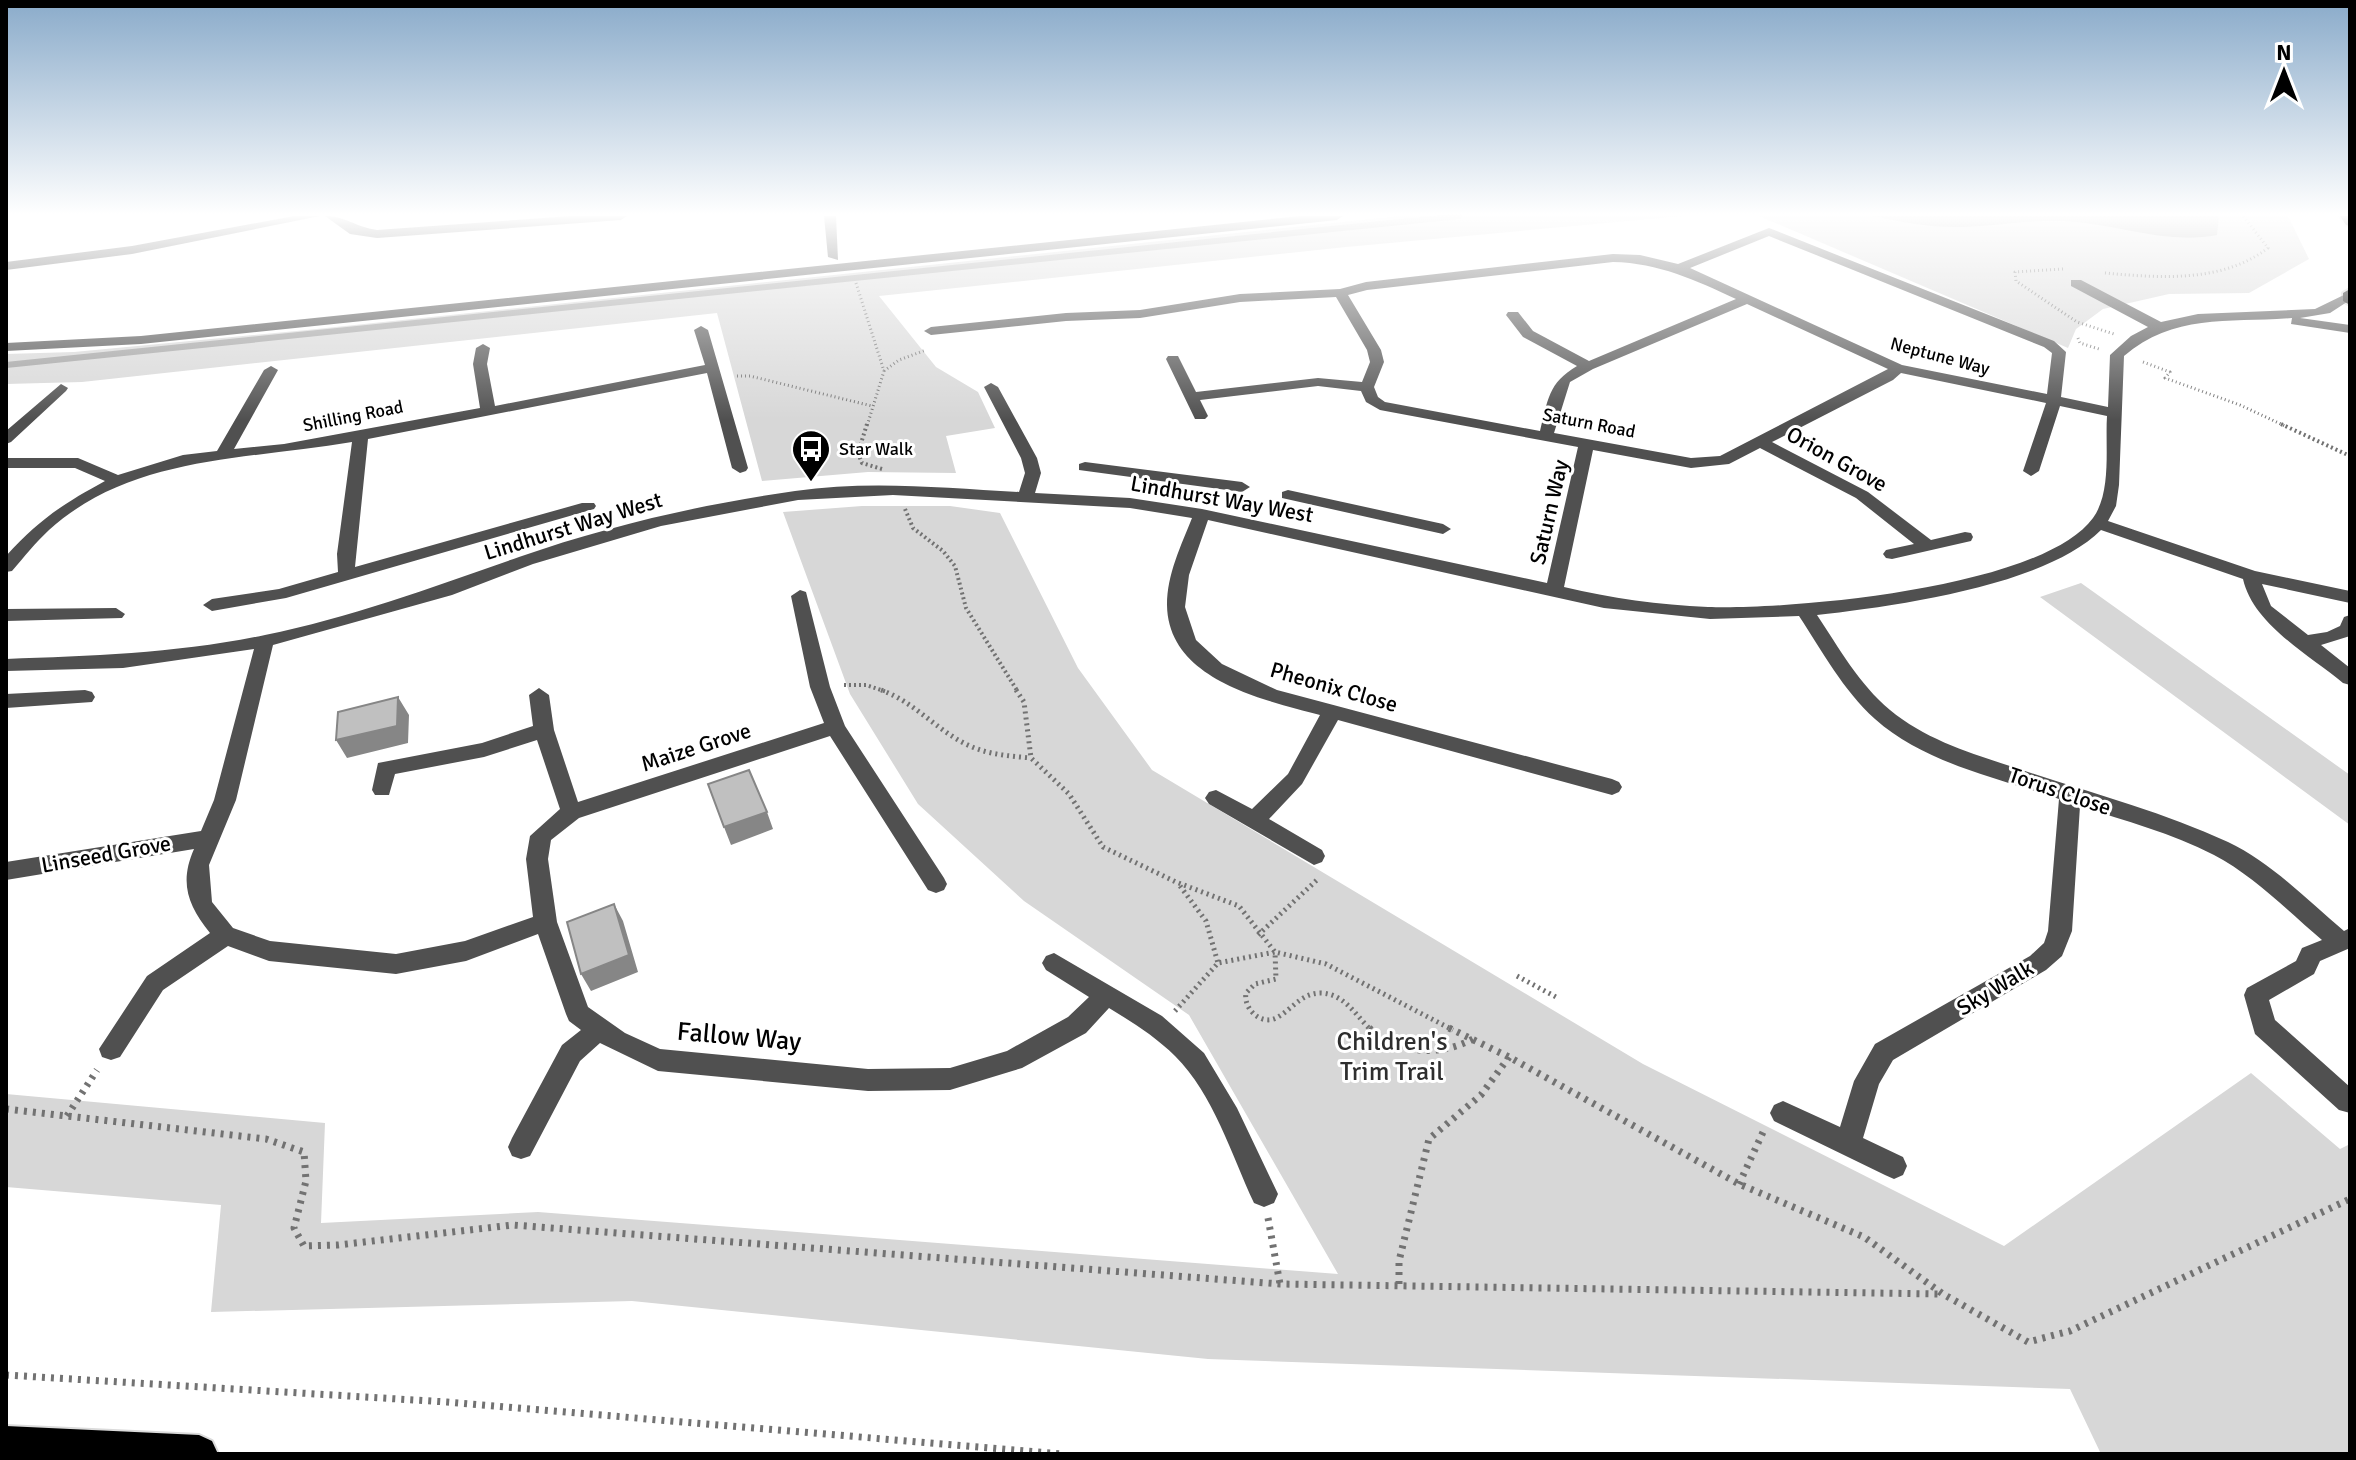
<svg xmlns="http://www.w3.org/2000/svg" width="2356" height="1460" font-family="Signika,sans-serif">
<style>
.green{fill:#d7d7d7}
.water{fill:#9e9e9e}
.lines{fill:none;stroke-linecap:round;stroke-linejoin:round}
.stream{stroke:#9e9e9e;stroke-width:6}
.major-casing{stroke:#dbdbdb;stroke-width:4}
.highway-casing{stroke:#dbdbdb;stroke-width:4}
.path-far3{stroke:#727272;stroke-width:3;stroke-dasharray:1 3;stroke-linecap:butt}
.path-far2{stroke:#727272;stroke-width:4;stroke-dasharray:2 3;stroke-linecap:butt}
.path-far1{stroke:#727272;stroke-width:5;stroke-dasharray:2 4;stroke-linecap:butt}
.path{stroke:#727272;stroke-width:7;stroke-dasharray:3 6;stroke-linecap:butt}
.minor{fill:#505050;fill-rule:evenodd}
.major{fill:#000;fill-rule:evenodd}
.highway{fill:#000;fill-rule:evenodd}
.shaded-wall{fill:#868686}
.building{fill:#c0c0c0;stroke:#868686;stroke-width:2}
.labels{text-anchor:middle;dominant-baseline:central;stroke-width:6;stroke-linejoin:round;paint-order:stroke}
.far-street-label{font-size:18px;fill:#000;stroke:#fff}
.far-poi-label{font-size:18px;fill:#000;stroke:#fff;text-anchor:start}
.street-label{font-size:22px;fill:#000;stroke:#fff}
.near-street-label{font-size:26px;fill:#000;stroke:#fff}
.near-park-label{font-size:26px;fill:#2e2e2e;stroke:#fff}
</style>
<rect width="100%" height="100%" fill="#fff"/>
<path class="green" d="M1400 216H1682L1346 247 879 296 936 367 978 392 995 428 946 436 956 473 868 472 762 481 717 313 82 382 6 384V354L74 352 307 330Z
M1759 216H2288L2309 259 2249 293 2169 294 2103 309 2076 329 2068 348Z
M862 506H950L1000 513 1078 668 1152 770 1643 1064 2004 1246 2251 1073 2340 1149 2350 1144V1454H2101L2070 1389 1208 1359 632 1301 211 1312 221 1205 6 1187V1094L325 1123 321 1223 538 1212 1338 1274 1189 1015 1024 901 918 804 850 694 783 512Z
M2081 583 2350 775V825L2040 597Z"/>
<path class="water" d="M1872 216H2219L2217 235C2167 245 2117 224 2066 221 2031 219 1997 226 1963 227 1931 228 1902 222 1872 216Z"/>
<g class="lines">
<path class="stream" d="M6 365 1459 216"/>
<g class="major-casing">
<path id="major" d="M2340 216H2350V226L2346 225Z
M2350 289V305L2343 301V293Z"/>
</g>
<g class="highway-casing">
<path id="highway" d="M6 1426 199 1435 212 1441 218 1454H6Z"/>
</g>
<path class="path-far3" d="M2063 269 2015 272 2016 281 2077 322 2114 334
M2105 273C2160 278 2222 283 2268 248L2243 216
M856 283 884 371 867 426
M2078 338 2080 343 2099 349
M2143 362 2170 372 2165 378 2240 405 2285 426
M884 371 899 360 926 350
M737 376H750L872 406"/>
<path class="path-far2" d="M867 424 858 453 862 463 882 469
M2281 424 2350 456
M905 509 913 528 943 551 955 566 966 608 1018 692
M844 685H866L887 692"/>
<path class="path-far1" d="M881 690C915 702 938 732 970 746 990 755 1010 756 1031 758
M1016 690 1024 702 1031 758 1069 794 1103 847 1176 882 1239 906 1275 952 1326 964 1453 1030
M1180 886 1206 921 1218 963
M1258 935 1319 878
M1517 976 1556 997
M1175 1011 1218 963 1275 952 1276 979 1255 984 1246 993C1243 1009 1262 1027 1278 1017 1293 1008 1302 993 1321 993 1345 994 1356 1016 1371 1030"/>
<path class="path" d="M1369 1028C1401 1054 1438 1057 1473 1039
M1449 1028 1509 1057 1739 1184 1864 1237 1943 1294 2028 1342 2070 1331 2350 1199
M6 1109 266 1139 304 1152 306 1181 294 1228 304 1246 338 1245 513 1225 1280 1284 1940 1294
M67 1116 97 1070
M1739 1184 1764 1130
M1268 1218 1280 1284
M1399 1284V1261L1429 1139 1481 1095 1509 1057
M6 1375 447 1402 1061 1454"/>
<path class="minor" d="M294 216H320L132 254 6 270V262L132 246Z
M325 216C346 216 355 227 377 230L571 216H627L621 220 377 238 350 234Z
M824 216H836L838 260 828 257Z
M1300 216H1343L1337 220 141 344 6 351V343L141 336Z
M1769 228 2054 341 2066 352 2061 397 2108 407 2110 355 2131 336 2148 327 2071 286V280H2081L2161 322 2198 314 2315 309 2350 292V300L2330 313 2300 318 2350 325V333L2291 324 2292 318C2230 323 2174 313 2124 356L2119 485 2116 506 2108 521 2255 571 2350 591V603L2262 584 2271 606 2308 635 2327 632 2340 626 2344 617 2350 615V636L2321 645 2350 668V685L2343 683C2309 655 2253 624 2243 579L2101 530C2045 586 1894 606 1817 615 1839 648 1859 684 1890 710 1926 740 1973 754 2016 768 2087 792 2161 811 2228 842 2271 862 2308 901 2344 931L2350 928V948L2320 961 2314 974 2269 1000 2275 1020 2350 1087V1113L2339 1110 2255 1034 2244 995 2247 988 2296 961 2302 948 2322 940C2288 911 2254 876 2214 855 2172 833 2125 821 2080 806L2072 931 2062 956 2046 970 1893 1060 1879 1084 1863 1138 1903 1157 1907 1166 1903 1175 1894 1179 1885 1175 1774 1121 1770 1113 1774 1105 1783 1101 1840 1127 1854 1081 1875 1044 2030 956 2044 943 2048 931 2059 799C1998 778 1924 763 1875 719 1843 690 1822 651 1799 616L1710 619 1604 608 1208 520 1189 575 1185 607 1196 640 1222 664 1277 690 1612 779 1619 782 1622 787 1619 792 1612 795 1338 720 1302 784 1269 819 1322 850 1325 856 1322 862 1314 865 1209 804 1205 798 1209 792 1216 790 1252 809 1288 774 1320 715C1264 700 1168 680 1167 605 1167 574 1181 546 1192 518L1130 508 893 495 798 500 661 526 533 564 452 595 273 645 236 800 209 865 212 902 233 928 270 941 396 954 465 941 533 917 526 859 530 836 560 809 537 740 484 757 395 774 389 795H375L372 790 378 763 482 743 533 726 529 695 539 688 549 695 554 730 578 802 824 723 810 687 791 596 800 590 806 592 830 687 845 726 944 878 947 884 944 890 936 893 928 890 830 736 579 818 551 840 548 859 557 922 588 1007 625 1033 660 1049 868 1069 950 1068 1007 1051 1068 1017 1089 997 1046 970 1042 963 1046 956 1054 953 1162 1016 1204 1053 1237 1108 1278 1194 1274 1203 1264 1207 1254 1203C1231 1154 1214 1095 1175 1056 1156 1037 1132 1022 1109 1008L1086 1033 1022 1068 950 1090 868 1091 658 1071 600 1043 580 1061 530 1156 521 1159 512 1156 508 1147 512 1138 562 1045 581 1030 569 1021 566 1014 538 934 466 961 396 974 269 961 228 946 163 990 120 1057 111 1060 102 1057 99 1049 147 976 210 933C188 905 179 883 194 849L6 880V862L201 831 214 800 254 649 123 668 6 671V659C93 656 179 653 265 635 352 617 436 586 519 557 608 526 702 504 795 491 869 480 945 488 1019 492L1025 473 1021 458 984 387 991 383 998 387 1037 458 1041 473 1035 493 1130 498 1202 509 1547 583 1578 447 1380 410 1366 402 1361 391 1318 386 1200 400 1208 416 1205 419H1195L1166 359 1168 356H1178L1196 392 1318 378 1362 382 1370 362 1367 350 1336 297 1240 302 1140 318 1066 321 931 335 924 331 931 327 1066 313 1140 310 1240 294 1340 289 1366 282 1613 254 1640 255 1678 264ZM1769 236 2044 347 2052 353 2047 394 1902 365 1690 268ZM1613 262C1659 263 1695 280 1736 299L1589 361 1533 331 1518 312H1508L1506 315 1523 337 1577 366C1548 383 1548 400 1540 431L1385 402 1378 397 1374 387 1384 362 1381 350 1348 295 1367 290ZM1747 304 1888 369 1720 456 1691 458 1554 433 1570 382 1593 369ZM1901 373 2046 403 2023 471 2031 476 2039 471 2060 406 2107 416C2105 446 2112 492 2093 518 2042 588 1792 610 1708 607 1659 605 1611 598 1564 587L1593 450 1691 468 1729 464 1760 448 1856 498 1914 544 1886 550 1883 554 1886 558 1892 559 1971 541 1973 537 1971 533 1965 532 1931 540 1868 492 1772 442 1893 380Z
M701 326 708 330 748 468 746 471 740 473 732 468 707 373 368 439 355 567 582 503H594L596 506 594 509 286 598 212 611 203 605 212 599 279 589 338 572 337 554 352 442C249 460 132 455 49 530 36 542 24 557 12 571L6 572V556C39 520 61 505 105 481L75 468H6V458H78L118 475 183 455 217 451 264 370 271 366 278 370 234 449 284 444 480 408 473 364 476 348 483 344 490 348 487 364 495 406 705 365 694 330Z
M61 384 68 388 66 391 11 442 6 444V431Z
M1085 462 1242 482 1250 487 1242 492 1079 470V464Z
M1288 490 1443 524 1451 529 1443 534 1282 498V492Z
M116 608 125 614 122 618 6 621V609Z
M85 690 92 692 95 697 92 702 6 708V694Z"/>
<use href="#major" class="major"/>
<use href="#highway" class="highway"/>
</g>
<path class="shaded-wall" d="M398 697 409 715 408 743 347 758 336 740Z
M767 812 773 829 731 845 724 827Z
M614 904 623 921 638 972 591 991 581 974Z"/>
<path class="building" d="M398 697 397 726 336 740 338 712Z
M749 770 767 812 724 827 708 784Z
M614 904 629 955 581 974 567 922Z"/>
<linearGradient id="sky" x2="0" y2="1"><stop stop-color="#8aabca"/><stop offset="0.51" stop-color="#fff"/><stop offset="1" stop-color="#fff" stop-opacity="0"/></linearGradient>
<rect width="2356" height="420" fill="url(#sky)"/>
<defs>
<g id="bus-pin" transform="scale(2)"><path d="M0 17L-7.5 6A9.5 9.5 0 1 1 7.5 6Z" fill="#000" stroke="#fff"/><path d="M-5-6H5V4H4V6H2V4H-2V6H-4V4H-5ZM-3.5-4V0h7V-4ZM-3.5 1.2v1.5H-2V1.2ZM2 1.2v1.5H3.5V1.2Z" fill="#fff"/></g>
</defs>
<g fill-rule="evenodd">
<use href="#bus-pin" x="811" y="449"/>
</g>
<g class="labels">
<g class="far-street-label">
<text transform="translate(1940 356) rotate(15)">Neptune Way</text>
<text transform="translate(353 416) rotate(-11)">Shilling Road</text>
<text transform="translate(1589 423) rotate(11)">Saturn Road</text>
</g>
<g class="far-poi-label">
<text x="839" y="449">Star Walk</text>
</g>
<g class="street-label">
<text transform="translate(1837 459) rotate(29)">Orion Grove</text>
<text transform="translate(1222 499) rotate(10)">Lindhurst Way West</text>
<text transform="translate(1549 512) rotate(-77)">Saturn Way</text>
<text transform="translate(573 526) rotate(-17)">Lindhurst Way West</text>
<text transform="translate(1334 687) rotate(16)">Pheonix Close</text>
<text transform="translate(696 747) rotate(-18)">Maize Grove</text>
<text transform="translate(2060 791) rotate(19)">Torus Close</text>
<text transform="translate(106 854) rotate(-10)">Linseed Grove</text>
<text transform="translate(1995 988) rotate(-31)">Sky Walk</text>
</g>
<g class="near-street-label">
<text transform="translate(739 1037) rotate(5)">Fallow Way</text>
</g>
<g class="near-park-label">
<text x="1392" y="1042">Children's<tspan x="1392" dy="30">Trim Trail</tspan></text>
</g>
</g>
<rect width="2356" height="1460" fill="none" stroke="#000000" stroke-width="16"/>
<g transform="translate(2284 72)" stroke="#ffffff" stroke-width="6" paint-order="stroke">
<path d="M0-6L14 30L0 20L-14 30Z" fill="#000000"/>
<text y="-12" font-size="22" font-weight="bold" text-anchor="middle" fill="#000000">N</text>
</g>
</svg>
